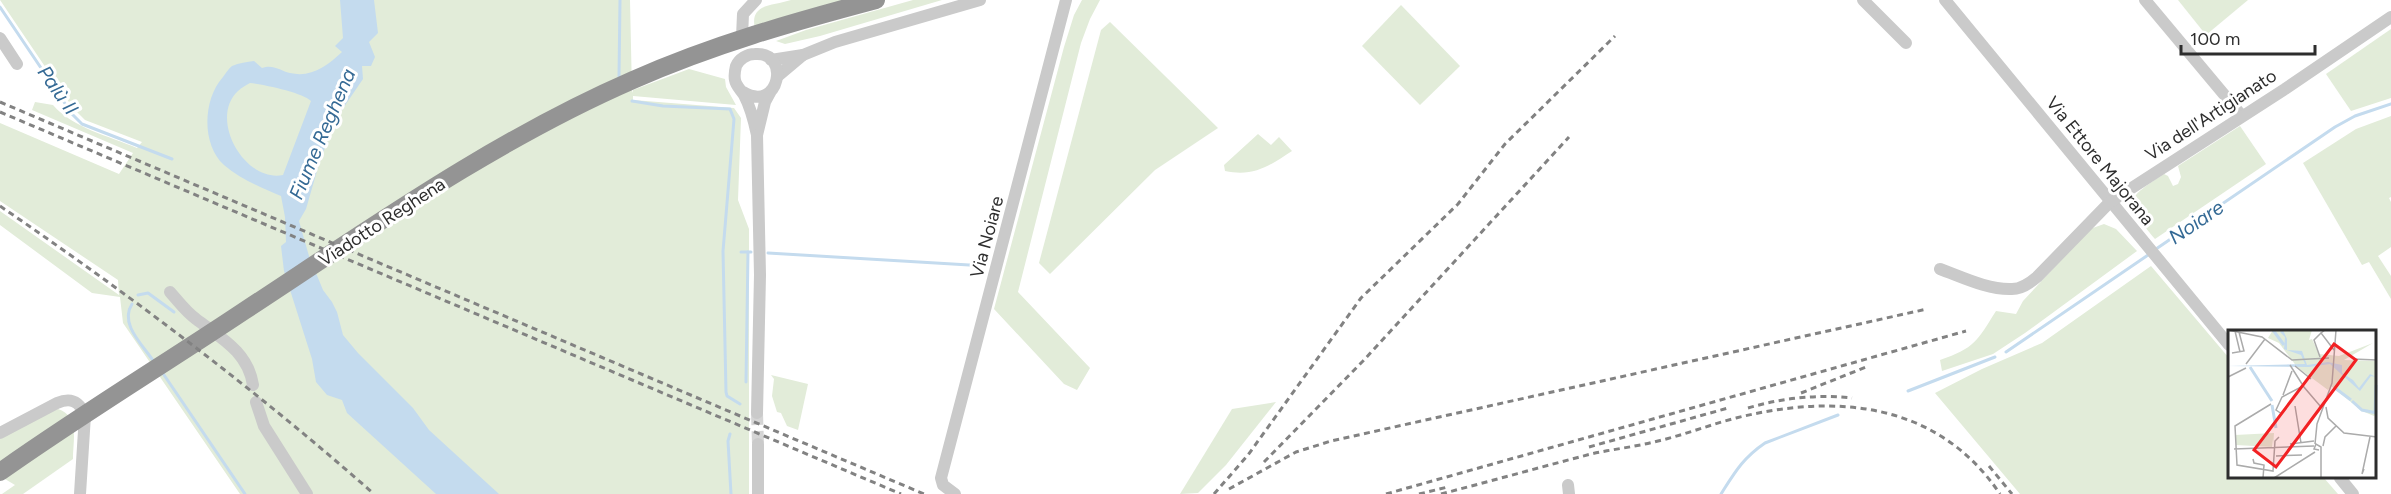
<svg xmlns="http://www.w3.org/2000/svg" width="2391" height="494" font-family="Figtree,sans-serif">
<rect width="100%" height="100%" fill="#fff"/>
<g fill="#e2ecd9">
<path d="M0,0H630L632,93L633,90L689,69L725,79L726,87L736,105L633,96V100L734,108L741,118L738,200L749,229V494H240L123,323L120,297L92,293L0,225V211L119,295L118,280L0,201V123L119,174L133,153L32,110L35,102L53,105C73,128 109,136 137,148L142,142L85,120L73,108Z"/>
<path d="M791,0H853L755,29C749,3 773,6 791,0Z"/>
<polygon points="913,0 942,0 820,36 785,44 776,41 806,30"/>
<polygon points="1082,0 1100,0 1090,19 1081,43 1018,292 1090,368 1077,390 1064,384 994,309 1064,47 1074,15"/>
<polygon points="2178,0 2248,0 2206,35"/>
<polygon points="1401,5 1460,66 1420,105 1362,46"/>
<polygon points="1110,22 1218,128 1155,170 1050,274 1039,263 1101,30"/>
<polygon points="2391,29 2391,98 2351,111 2326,74"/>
<polygon points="2391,116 2391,197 2389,198 2391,202 2391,247 2378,256 2391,276 2391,299 2369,262 2362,265 2303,163 2356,129"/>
<path d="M2240,126L2266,164L2155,239C2125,202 2122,201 2164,174L2168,176L2173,186L2178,184L2181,177L2178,166Z"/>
<path d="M1258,134L1271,145L1279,137L1292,151C1269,166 1254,177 1225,171L1224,165Z"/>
<path d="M2104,224L2116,229L2137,251L2025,333L1993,354L1942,371L1940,360C1975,348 1977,341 1996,311L2016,314L2023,301L2090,229Z"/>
<polygon points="2151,266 2229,358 2229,478 2324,478 2338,494 2020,494 1935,393 1982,369 2042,343"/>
<polygon points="771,375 808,384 798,430 787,426 781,413 777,412 772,396 774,379"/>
<polygon points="1276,402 1226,465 1198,493 1180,494 1232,409"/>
<path d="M58,409C80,416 73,441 73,459L23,494H2L15,485L0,476V439L38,417Z"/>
</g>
<path fill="#c4dbee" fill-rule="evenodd" d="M340,0H374L378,33L369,42L375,57L371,66H362L363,79L335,120L319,164L306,209L299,221L309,256L323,290L332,302L337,312L343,335L358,353L413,408L429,430L499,494H436L347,413L342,400L327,395L316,382L312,359L284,271L281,246L286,242L285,217L281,196C262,188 240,179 224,165C201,144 203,99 223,77C226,73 228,69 232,66C239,63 247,62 254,61L262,68C273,64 279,70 290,73C311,78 327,66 342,52L335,46L343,38ZM250,83C262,84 304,93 311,101L283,175C245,183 208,119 238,91C241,88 246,85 250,83Z"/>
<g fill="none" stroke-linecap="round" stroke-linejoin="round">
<g stroke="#c4dbee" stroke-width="3">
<polyline points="0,7 72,114 82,124 172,159"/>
<polyline points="619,77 620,0"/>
<polyline points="632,101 663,106 730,109 734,119 723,251 726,392 727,396 740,404"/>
<polyline points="2156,249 2335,127 2355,116 2391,104"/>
<polyline points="741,252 751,252"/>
<polyline points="768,253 986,266"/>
<polyline points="138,295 148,293 174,312"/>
<path d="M132,304C119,324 143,345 154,362"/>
<polyline points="2006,352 2151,253"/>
<polyline points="162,372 245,494"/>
<polyline points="746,382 748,252"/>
<polyline points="1908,391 1995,357"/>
<polyline points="730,434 728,441 731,494"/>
<path d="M1721,494C1735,472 1743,458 1765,443L1838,415"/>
</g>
<polyline stroke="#d5d5d5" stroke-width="12" stroke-dasharray="12 6" stroke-linecap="butt" points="757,413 758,444"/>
<g stroke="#cacaca" stroke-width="12">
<polyline points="1863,0 1906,43"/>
<polyline points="1945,0 2229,345"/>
<polyline points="2145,0 2242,116"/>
<polyline points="742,37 743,14 756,0"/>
<polyline points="0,38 17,64"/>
<polyline points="803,55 835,42 980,0"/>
<polyline points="771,60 803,55 778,76"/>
<path d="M743,92C780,114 791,51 755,54C747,54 739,59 736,66C735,70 734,75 735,80C736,86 741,90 744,95C751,108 754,121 757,135L765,102L771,91"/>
<polyline points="757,135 760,275 757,413"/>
<path d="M1940,269C1962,277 1988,290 2012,289C2022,289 2030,283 2037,277L2110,202L2285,89L2391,17"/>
<path d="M170,292C178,301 186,312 196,319C221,338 248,352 253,385"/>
<polyline points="256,402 264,426 307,494"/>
<path d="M0,433L57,403C71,397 79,401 85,415L80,494"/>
<polyline points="2340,478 2353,494"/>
<polyline points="1568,485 1569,494"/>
<polyline points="758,494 758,444"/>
<polyline points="955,494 943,485 941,478 1066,0"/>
</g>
<path stroke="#949494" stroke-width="18" d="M0,472C79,416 163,365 244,311C369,229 495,140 633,80C712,45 793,22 876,0"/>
<g stroke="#828282" stroke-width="3" stroke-dasharray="6 4.5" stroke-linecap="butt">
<polyline points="0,102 924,494"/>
<polyline points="0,112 901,494"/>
<path d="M0,206C130,295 256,390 374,494"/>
<polyline points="1801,393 1866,367"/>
<path d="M1748,408C1782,398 1817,394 1852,398"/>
<polyline points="1589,447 1728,408"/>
<polyline points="1264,462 1363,361 1569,137"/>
<polyline points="1989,466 2012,494"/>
<polyline points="1229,489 1296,452 1331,441 1927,309"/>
<polyline points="1214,494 1248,455 1361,298 1458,204 1505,144 1615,36"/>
<polyline points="1386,494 1966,331"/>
<polyline points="1419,494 1448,487"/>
<path d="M1441,494C1491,481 1541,467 1591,454C1613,449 1635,447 1658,441C1684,435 1709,425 1736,418C1836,393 1938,402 2000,494"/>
</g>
</g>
<g text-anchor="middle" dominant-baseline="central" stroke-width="6" stroke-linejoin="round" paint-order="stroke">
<g font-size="18" fill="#2d2d2d" stroke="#fff">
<text transform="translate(2211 115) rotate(-33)">Via dell'Artigianato</text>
<text transform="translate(2100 161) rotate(51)">Via Ettore Majorana</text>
<text transform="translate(382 222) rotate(-33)">Viadotto Reghena</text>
<text transform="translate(987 237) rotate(-75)">Via Noiare</text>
</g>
<g font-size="20" font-style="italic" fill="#356a95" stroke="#fff">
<text transform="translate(58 90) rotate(55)">Palù II</text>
<text transform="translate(322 134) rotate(-67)">Fiume Reghena</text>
<text transform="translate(2196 222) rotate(-34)">Noiare</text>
</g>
</g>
<g transform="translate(2228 330)">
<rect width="148" height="148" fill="#fff"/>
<path d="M45,0H84L81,10L84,9L91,24L111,26L145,13L116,30L148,31V84L146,86L134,81L103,56L100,60L69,37L51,13L40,8ZM46,103L45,117V109L44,117L8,115L7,105Z" fill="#e2ecd9"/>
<path d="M55,0L59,9V20L74,21L79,35L100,32L114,35V43L125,50L131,58L142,44L148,47L143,46L132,61L102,34L81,37L0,36L77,34L73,25L56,19L57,7L52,2Z" fill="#c4dbee"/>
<path fill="none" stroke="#c4dbee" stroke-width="3" d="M45,0L56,15M22,37L44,71M107,58L123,70M124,71L134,80L149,83M44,75L48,98M147,84L148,55"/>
<path fill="none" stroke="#ababab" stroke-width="1.5" d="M0,0L34,7L64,30L101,28M97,0L93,3L106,20M7,1L12,22M4,23L16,21L11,2M92,27L86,10L93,3M125,29L149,30M18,34L37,9M62,35L74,54M67,36L83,49M0,47L18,38M55,65L64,41M43,74L7,96L9,135L45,141L47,111L51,107M67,76L73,113M98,77L100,88L116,103L149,107M54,84L48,80L54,67L75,56L93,77M62,114L86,111M87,114L89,94L104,53L108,0M95,116L97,107L108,96M6,119L86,116M91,120L86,119L88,114L93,117V148M48,126L74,125M25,129L26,133L36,135L35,148M136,139L134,144L142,107M46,148L87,122"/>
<path fill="#f22123" fill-opacity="0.15" stroke="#f22123" stroke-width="3" d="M106,14L128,30L48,137L26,120Z"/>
<rect width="148" height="148" fill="none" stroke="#2d2d2d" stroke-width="3"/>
</g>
<path d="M2181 45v9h134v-9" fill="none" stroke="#2d2d2d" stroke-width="3"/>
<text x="2190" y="45" font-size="18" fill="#2d2d2d" stroke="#ffffff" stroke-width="4.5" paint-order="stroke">100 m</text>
</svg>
